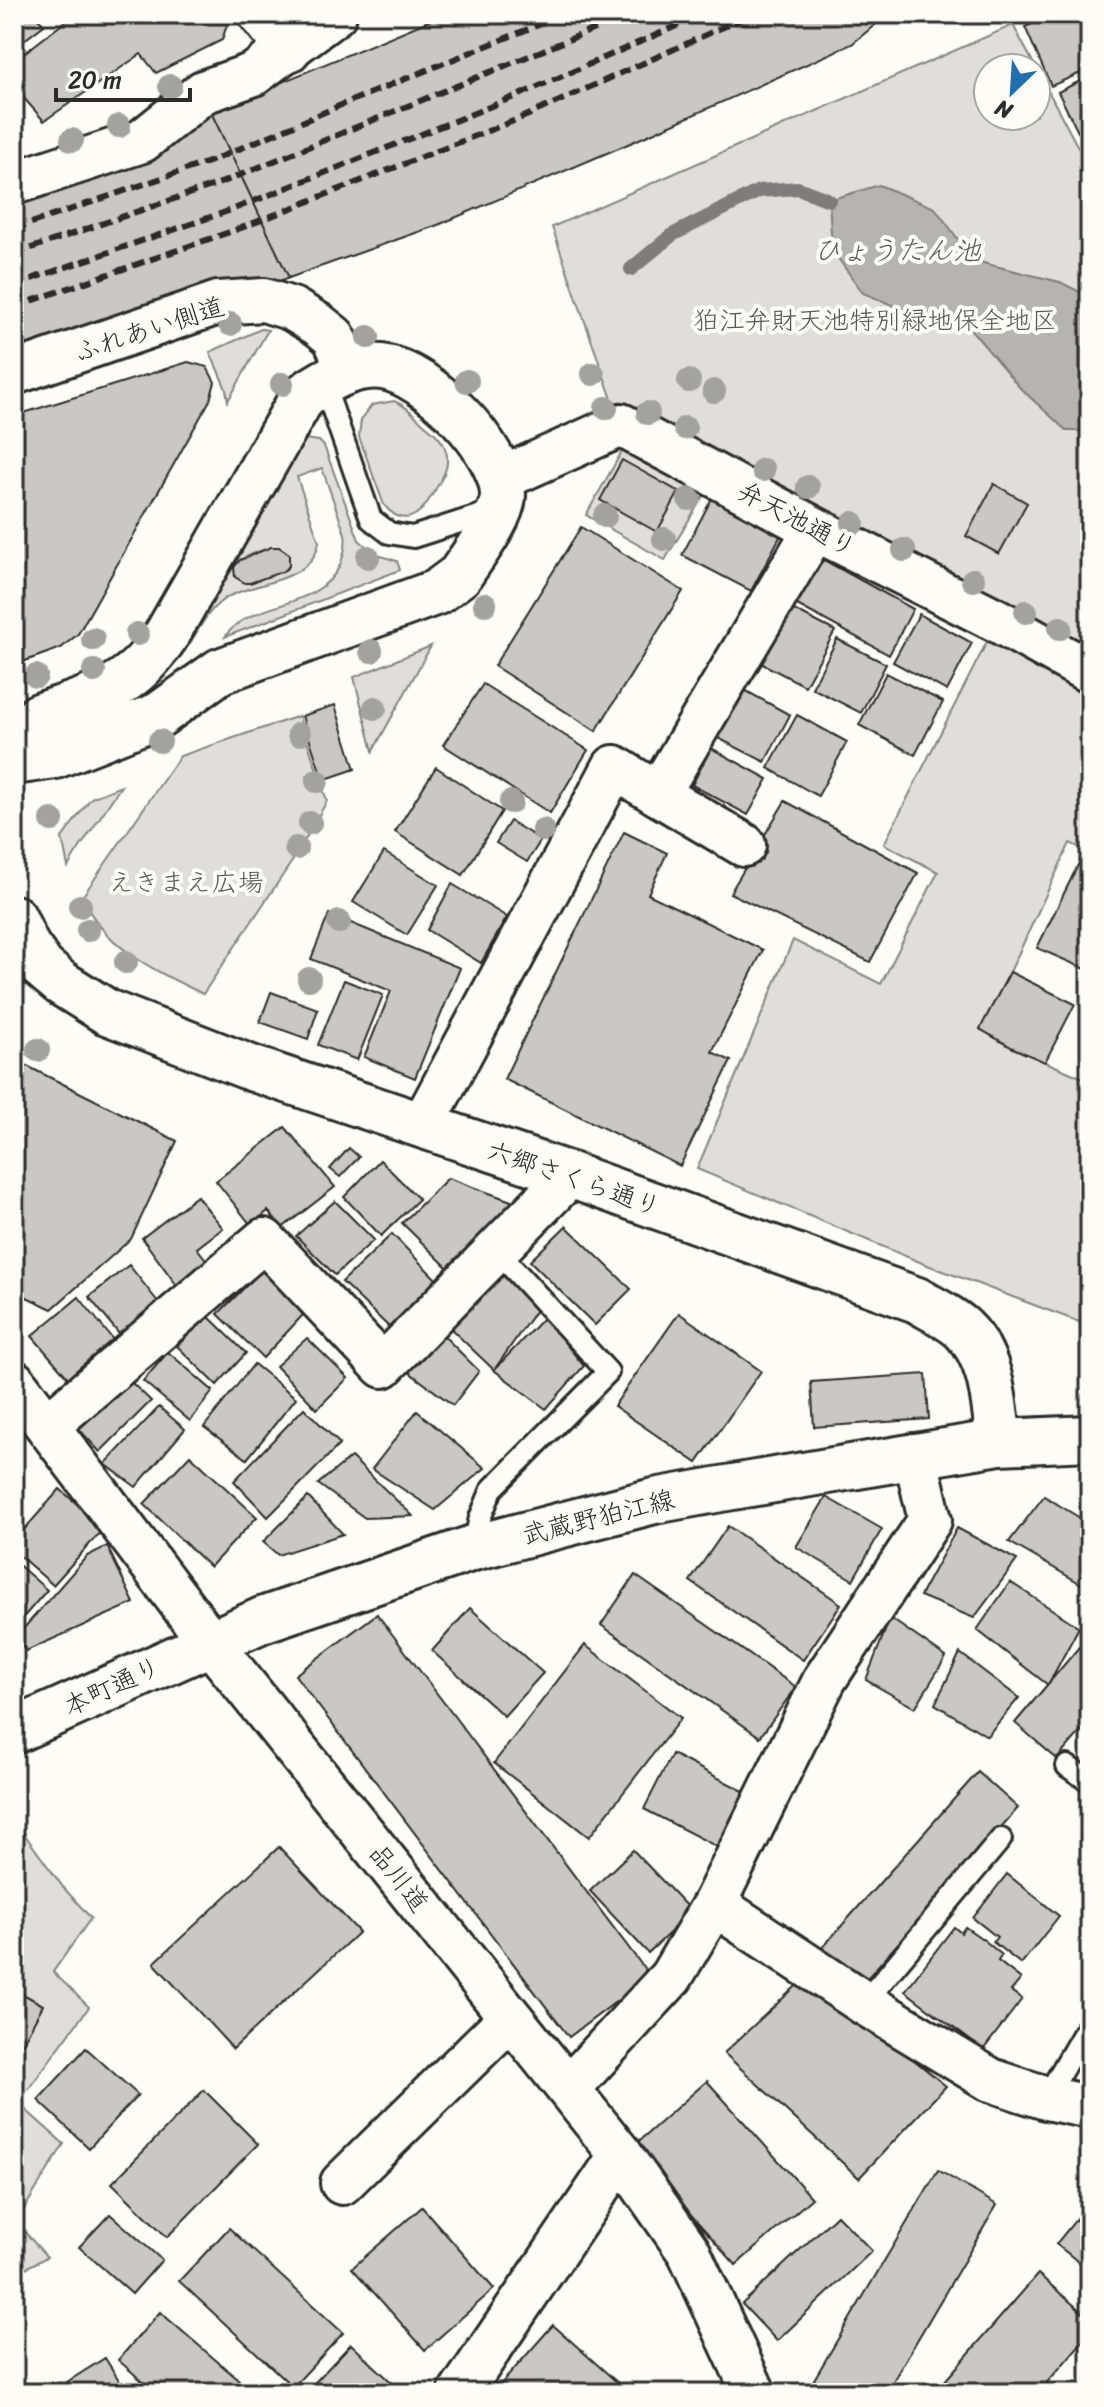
<svg xmlns="http://www.w3.org/2000/svg" width="1104" height="2407" font-family="Sriracha,'Klee One',sans-serif">
<rect width="100%" height="100%" fill="#fdfcf7"/>
<filter id="ink" filterUnits="userSpaceOnUse"><feTurbulence type="fractalNoise" baseFrequency=".0125" numOctaves="2"/><feDisplacementMap in="SourceGraphic" scale="16" xChannelSelector="R" yChannelSelector="G"/><feConvolveMatrix kernelMatrix="1 2 1 2 8 2 1 2 1" color-interpolation-filters="sRGB"/></filter>
<g filter="url(#ink)">
<g fill="#dfdeda" stroke="#858482" stroke-width="2">
<polygon points="1013,25 1036,68 988,68 988,116 1036,116 1036,68 1090,170 1090,852 1070,843 1010,972 980,1029 1013,1048 1090,1081 1090,1326 922,1263 697,1169 793,940 881,984 938,872 884,844 997,622 621,425 552,227"/>
<polygon points="261,329 268,330 228,401 226,389 210,352"/>
<path d="M394,401C407,406 414,415 424,424C432,431 442,438 445,448C452,466 441,480 432,495C420,517 403,528 384,505L359,437L361,420L372,405Z"/>
<path d="M305,439L319,441L324,446L359,540L375,554L397,561L400,570L225,637C249,599 318,612 340,565C344,555 347,545 345,534L322,468L297,477L319,542C311,587 248,579 219,603C206,614 199,629 190,643C180,660 148,698 129,703C125,704 120,703 116,703L230,565L234,567L235,577L245,583L283,571L289,566V554L279,547C265,548 244,555 235,565L230,563L300,443Z"/>
<polygon points="625,446 705,493 665,560 586,515"/>
<polygon points="431,646 373,751 354,677"/>
<path d="M299,716L327,801L297,854L203,994C156,971 104,948 82,897L180,756Z"/>
<polygon points="121,786 75,855 68,867 62,838 91,798"/>
<polygon points="14,1820 63,1887 91,1918 53,1972 89,2007 18,2103 64,2144 16,2222 47,2257 14,2274"/>
</g>
<polygon fill="#b5b4b1" stroke="#7e7d7b" stroke-width="2" points="879,185 935,208 958,239 983,263 1060,282 1090,297 1090,431 1067,431 1021,389 967,325 919,316 863,293 832,250 829,200"/>
<g fill="none" stroke-linecap="round" stroke-linejoin="round">
<polyline stroke="#7e7d7b" stroke-width="14" points="631,269 672,235 759,191 798,188 829,200"/>
</g>
<g fill="#c9c8c4" stroke="#2b2b2b" stroke-width="2">
<polygon points="14,14 35,14 44,25 14,48"/>
<polygon points="75,14 225,14 229,19 222,40 156,73 141,54 44,121 14,87 14,61"/>
<polygon points="445,14 888,14 852,44 628,144 438,225 269,285 14,353 14,198 196,118"/>
<polygon points="1053,14 1090,14 1090,69 1051,86 1025,27"/>
<polygon points="1090,76 1090,126 1078,132 1058,92"/>
<polygon points="211,112 289,278 14,353 14,198"/>
<polygon points="188,362 207,367 215,382 210,400 78,634 61,648 14,665 14,416"/>
<polygon points="622,460 679,492 657,532 600,500"/>
<polygon points="994,484 1027,503 999,554 966,536"/>
<polygon points="712,498 781,535 751,591 682,555"/>
<polygon points="581,527 683,591 596,731 494,666"/>
<polygon points="271,547 279,547 289,554 289,566 284,571 250,583 245,583 235,577 234,567 240,560"/>
<polygon points="813,554 913,609 889,655 788,600"/>
<polygon points="782,604 835,631 805,686 753,659"/>
<polygon points="919,614 972,643 947,691 893,662"/>
<polygon points="837,639 886,664 861,713 812,688"/>
<polygon points="886,673 943,702 915,755 859,725"/>
<polygon points="483,684 588,750 550,813 443,745"/>
<polygon points="737,686 790,715 765,762 712,735"/>
<polygon points="335,705 355,769 323,780 302,716"/>
<polygon points="797,715 847,742 818,796 768,768"/>
<polygon points="711,748 768,779 748,815 692,785"/>
<polygon points="436,767 502,811 463,875 395,832"/>
<polygon points="785,801 918,873 870,962 730,893"/>
<polygon points="510,821 541,840 527,862 496,843"/>
<polygon points="624,832 667,853 648,894 763,950 712,1052 731,1061 680,1166 504,1079"/>
<polygon points="384,852 438,885 407,935 353,902"/>
<polygon points="1081,859 1090,864 1090,971 1037,948"/>
<polygon points="452,884 507,917 481,963 427,930"/>
<polygon points="329,914 460,968 415,1078 364,1057 391,991 311,959"/>
<polygon points="1010,972 1075,1004 1045,1062 1013,1048 980,1029"/>
<polygon points="344,980 383,995 357,1060 318,1045"/>
<polygon points="271,992 318,1009 308,1039 260,1022"/>
<polygon points="21,1063 177,1141 131,1239 52,1309 14,1291 14,1077"/>
<polygon points="285,1127 335,1187 282,1228 268,1211 251,1225 216,1181"/>
<polygon points="349,1148 359,1157 340,1177 330,1169"/>
<polygon points="380,1160 419,1199 381,1236 344,1197"/>
<polygon points="448,1178 514,1202 449,1269 402,1223"/>
<polygon points="197,1196 223,1228 197,1248 208,1262 178,1287 142,1238"/>
<polygon points="335,1201 374,1240 335,1275 296,1236"/>
<polygon points="566,1226 631,1289 595,1325 530,1261"/>
<polygon points="392,1234 438,1281 391,1329 342,1282"/>
<polygon points="270,1262 313,1304 263,1358 218,1314"/>
<polygon points="129,1265 158,1302 119,1334 89,1297"/>
<polygon points="502,1274 536,1310 494,1370 449,1327"/>
<polygon points="79,1297 114,1341 69,1379 32,1336"/>
<polygon points="679,1313 761,1371 697,1463 614,1406"/>
<polygon points="208,1316 246,1353 217,1385 177,1346"/>
<polygon points="544,1317 584,1366 546,1409 494,1370"/>
<polygon points="440,1332 479,1371 453,1405 409,1372"/>
<polygon points="307,1338 348,1378 317,1409 276,1366"/>
<polygon points="168,1352 213,1391 190,1421 143,1381"/>
<polygon points="254,1364 296,1398 247,1459 204,1427"/>
<polygon points="926,1374 929,1419 814,1427 811,1382"/>
<polygon points="130,1381 151,1401 100,1452 79,1429"/>
<polygon points="159,1407 185,1429 136,1487 105,1464"/>
<polygon points="304,1408 340,1444 268,1517 234,1481"/>
<polygon points="417,1411 485,1468 435,1510 372,1469"/>
<polygon points="14,1420 25,1431 14,1441"/>
<polygon points="190,1455 257,1517 210,1567 144,1504"/>
<polygon points="351,1457 413,1516 365,1518 318,1484"/>
<polygon points="60,1489 104,1528 53,1585 14,1551 14,1541"/>
<polygon points="1044,1496 1090,1524 1090,1589 1009,1542"/>
<polygon points="308,1497 343,1534 278,1555 263,1542"/>
<polygon points="826,1497 882,1529 853,1580 796,1547"/>
<polygon points="728,1526 841,1604 803,1660 690,1581"/>
<polygon points="957,1528 1017,1560 974,1618 920,1596"/>
<polygon points="107,1546 134,1603 26,1651 16,1637 87,1556"/>
<polygon points="14,1561 47,1590 14,1628"/>
<polygon points="635,1575 796,1687 760,1737 601,1625"/>
<polygon points="1010,1582 1079,1627 1048,1685 977,1630"/>
<polygon points="470,1608 543,1673 504,1716 432,1651"/>
<polygon points="377,1614 650,1976 569,2037 295,1675"/>
<polygon points="890,1618 946,1657 915,1708 866,1680"/>
<polygon points="1090,1634 1090,1721 1057,1759 1015,1723"/>
<polygon points="585,1645 681,1718 589,1837 494,1763"/>
<polygon points="960,1653 1019,1698 987,1736 935,1704"/>
<polygon points="672,1754 755,1797 727,1852 644,1809"/>
<polygon points="978,1772 1018,1808 862,1984 822,1948"/>
<polygon points="279,1847 359,1932 233,2049 154,1963"/>
<polygon points="633,1850 692,1912 648,1953 590,1891"/>
<polygon points="1007,1874 1059,1916 1021,1964 993,1942 997,1937 973,1918"/>
<polygon points="1090,1889 1090,1910 1080,1903"/>
<polygon points="954,1927 961,1933 965,1927 984,1940 1002,1955 998,1961 1021,1979 1011,1991 1022,1999 983,2050 905,1991"/>
<polygon points="809,1974 946,2086 859,2178 724,2053"/>
<polygon points="14,1989 43,2005 14,2059"/>
<polygon points="86,2048 138,2095 89,2148 38,2100"/>
<polygon points="707,2081 812,2198 736,2265 631,2148"/>
<polygon points="204,2090 258,2144 167,2237 112,2183"/>
<polygon points="938,2170 997,2205 886,2393 806,2393"/>
<polygon points="1090,2202 1090,2271 1056,2244"/>
<polygon points="422,2207 494,2289 425,2350 352,2268"/>
<polygon points="110,2214 162,2260 132,2294 79,2247"/>
<polygon points="837,2215 872,2251 777,2341 742,2304"/>
<polygon points="229,2228 343,2333 293,2387 179,2281"/>
<polygon points="1038,2274 1090,2319 1090,2333 1038,2393 940,2393 937,2390"/>
<polygon points="160,2312 254,2393 156,2393 118,2360"/>
<polygon points="553,2325 629,2393 493,2393"/>
<polygon points="351,2344 403,2393 305,2393"/>
<polygon points="105,2358 127,2393 74,2393 67,2382"/>
</g>
<g fill="none" stroke-linecap="round" stroke-linejoin="round">
<g stroke="#2b2b2b" stroke-width="26">
<g id="lane">
<polyline points="323,382 371,519 389,533 413,537 497,510"/>
<polyline points="473,1548 480,1518 492,1489 608,1372 496,1250"/>
<polyline points="1067,1766 1090,1782"/>
<polyline points="864,2003 1001,1839"/>
<polyline points="1046,2098 1090,2022"/>
</g>
</g>
<g stroke="#2b2b2b" stroke-width="48">
<g id="street">
<polyline points="260,14 289,50"/>
<polyline points="14,183 142,141 203,92 254,74 335,14"/>
<polyline points="14,373 218,303 264,300 292,309 319,325 334,337 349,372"/>
<polyline points="500,479 621,425 815,529 998,621 1090,672"/>
<polyline points="14,734 39,716"/>
<polyline points="658,794 744,845"/>
<polyline points="422,1126 614,767 658,794 815,529"/>
<polyline points="14,1382 210,1642 621,2155 689,2252 754,2393"/>
<polyline points="48,1425 264,1240 383,1366 570,1175"/>
<polyline points="714,1904 864,2003 991,2080 1046,2098 1090,2107"/>
<polyline points="569,2088 671,1977 714,1904 825,1679 930,1520 915,1455"/>
<polyline points="342,2183 510,2018"/>
<polyline points="460,2393 621,2155"/>
</g>
</g>
<g stroke="#2b2b2b" stroke-width="50">
<g id="secondary">
<path d="M14,762L55,756L159,715L220,671L437,592L460,575C472,556 503,517 503,495C502,448 427,373 382,367C354,363 324,381 303,396L167,634C157,649 145,665 130,676C105,696 69,705 39,716"/>
<path d="M14,918L27,946L42,967L61,983L107,1012L251,1068L570,1175L917,1300C932,1309 952,1318 964,1330C993,1359 994,1405 999,1442"/>
<polyline points="14,1731 262,1620 473,1548 654,1501 721,1489 999,1442 1090,1438"/>
</g>
</g>
<use href="#lane" stroke="#fdfcf7" stroke-width="20"/>
<use href="#street" stroke="#fdfcf7" stroke-width="42"/>
<use href="#secondary" stroke="#fdfcf7" stroke-width="44"/>
<g stroke="#2b2b2b" stroke-width="6" stroke-dasharray="12 6" stroke-linecap="butt">
<polyline points="14,229 211,161 341,105 565,14"/>
<polyline points="14,254 223,182 631,14"/>
<polyline points="14,285 234,209 519,95 704,14"/>
<polyline points="14,307 241,228 526,116 752,14"/>
</g>
</g>
<g fill="#a2a29f">
<circle cx="170" cy="86" r="12"/>
<circle cx="119" cy="126" r="12"/>
<circle cx="72" cy="140" r="12"/>
<circle cx="230" cy="324" r="12"/>
<circle cx="368" cy="337" r="12"/>
<circle cx="593" cy="374" r="12"/>
<circle cx="467" cy="381" r="12"/>
<circle cx="689" cy="381" r="12"/>
<circle cx="282" cy="384" r="12"/>
<circle cx="714" cy="391" r="12"/>
<circle cx="606" cy="408" r="12"/>
<circle cx="648" cy="413" r="12"/>
<circle cx="685" cy="428" r="12"/>
<circle cx="763" cy="470" r="12"/>
<circle cx="808" cy="487" r="12"/>
<circle cx="689" cy="499" r="12"/>
<circle cx="605" cy="516" r="12"/>
<circle cx="853" cy="523" r="12"/>
<circle cx="664" cy="539" r="12"/>
<circle cx="904" cy="550" r="12"/>
<circle cx="368" cy="557" r="12"/>
<circle cx="973" cy="580" r="12"/>
<circle cx="485" cy="604" r="12"/>
<circle cx="1026" cy="612" r="12"/>
<circle cx="1060" cy="628" r="12"/>
<circle cx="137" cy="634" r="12"/>
<circle cx="93" cy="639" r="12"/>
<circle cx="371" cy="651" r="12"/>
<circle cx="94" cy="671" r="12"/>
<circle cx="36" cy="676" r="12"/>
<circle cx="375" cy="708" r="12"/>
<circle cx="299" cy="734" r="12"/>
<circle cx="160" cy="741" r="12"/>
<circle cx="317" cy="781" r="12"/>
<circle cx="511" cy="802" r="12"/>
<circle cx="52" cy="820" r="12"/>
<circle cx="310" cy="823" r="12"/>
<circle cx="543" cy="830" r="12"/>
<circle cx="296" cy="848" r="12"/>
<circle cx="80" cy="906" r="12"/>
<circle cx="339" cy="922" r="12"/>
<circle cx="88" cy="930" r="12"/>
<circle cx="126" cy="962" r="12"/>
<circle cx="309" cy="979" r="12"/>
<circle cx="38" cy="1050" r="12"/>
</g>
</g>
<g text-anchor="middle" dominant-baseline="central" stroke-width="8" stroke-linejoin="round" paint-order="stroke">
<g font-size="26" fill="#585857" stroke="#fdfcf7">
<text x="875" y="320">狛江弁財天池特別緑地保全地区</text>
<text x="186" y="882">えきまえ広場</text>
</g>
<g font-size="26" fill="#2b2b2b" stroke="#fdfcf7">
<text transform="translate(149 329) rotate(-18)">ふれあい側道</text>
<text transform="translate(797 519) rotate(28)">弁天池通り</text>
<text transform="translate(574 1178) rotate(19)">六郷さくら通り</text>
<text transform="translate(598 1517) rotate(-14)">武蔵野狛江線</text>
<text transform="translate(112 1686) rotate(-25)">本町通り</text>
<text transform="translate(399 1878) rotate(52)">品川道</text>
</g>
<g font-size="28" font-style="italic" fill="#5b5b5a" stroke="#fdfcf7">
<text x="897" y="250">ひょうたん池</text>
</g>
</g>
<rect width="1104" height="2407" fill="none" stroke="#fdfcf7" stroke-width="48"/>
<rect x="24" y="24" width="1056" height="2359" fill="none" stroke="#2b2b2b" stroke-width="3" filter="url(#ink)"/>
<g transform="translate(1012 92) rotate(205)"><circle r="38" fill="#fdfcf7" stroke="#a9a8a5" stroke-width="2"/>
<path d="M0-6L14 30L0 20L-14 30Z" fill="#1f6fb2"/>
<text y="-12" font-size="22" font-weight="bold" text-anchor="middle" fill="#2b2b2b">N</text>
</g>
<path d="M56 88v12h134v-12" fill="none" stroke="#2b2b2b" stroke-width="4"/>
<text x="68" y="88" font-size="24" fill="#2b2b2b" stroke="#fdfcf7" stroke-width="6" paint-order="stroke">20 m</text>
</svg>
